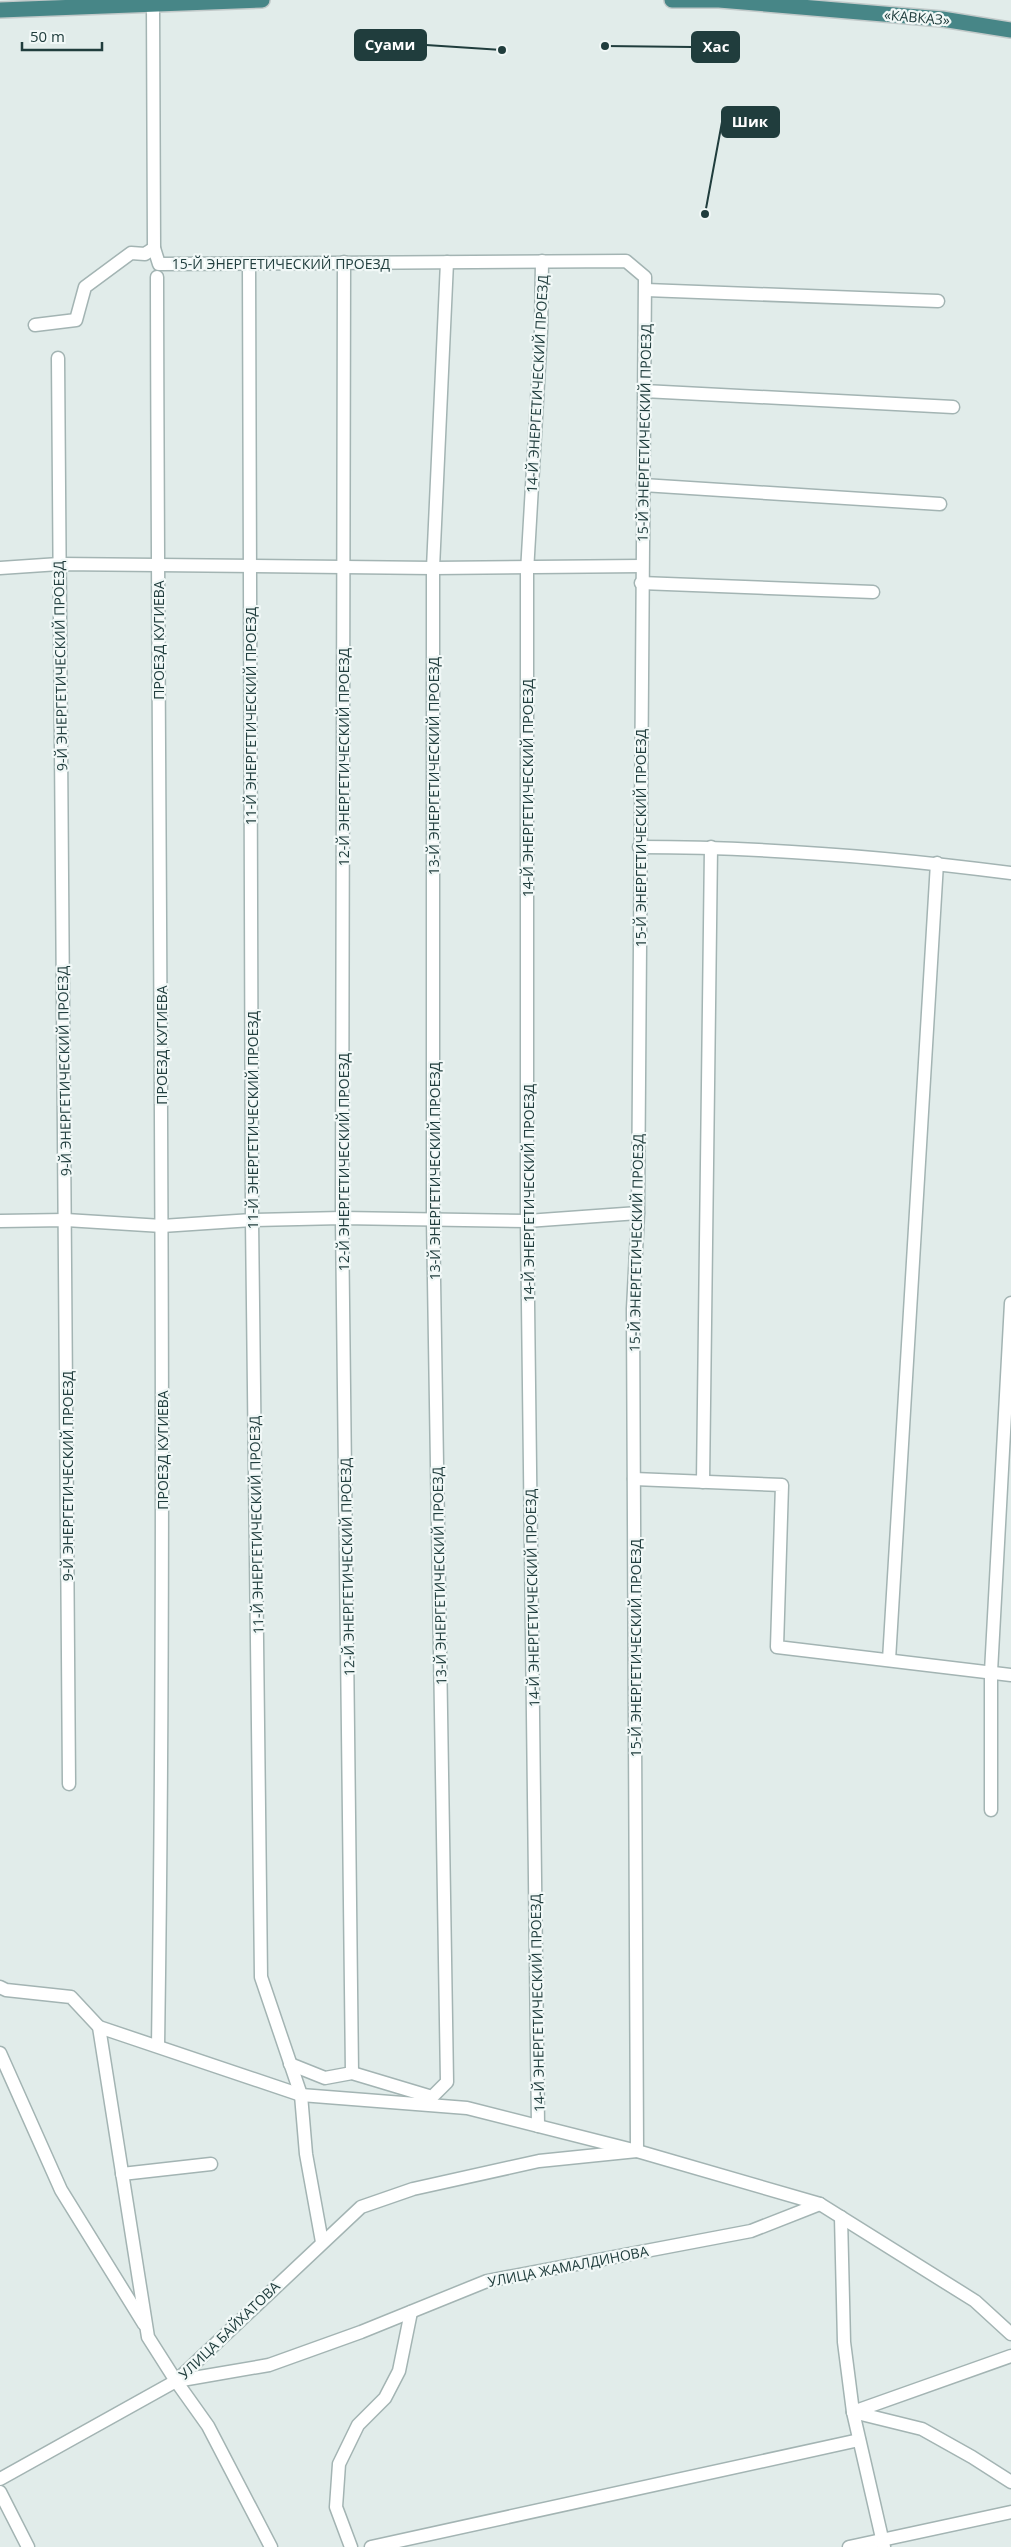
<svg xmlns="http://www.w3.org/2000/svg" width="1011" height="2547" font-family="'Open Sans',sans-serif">
<rect width="100%" height="100%" fill="#e1ecea"/>
<g fill="none" stroke-linecap="round" stroke-linejoin="round">
<g stroke="#a3b4b3" stroke-width="15">
<g id="minor">
<polyline points="153,4 154,248 159,264 626,261 645,277 638,1213 633,1309 637,2151"/>
<polyline points="344,262 342,1218 352,2073"/>
<polyline points="249,264 252,1220 261,1977 301,2095 306,2154 322,2242"/>
<path d="M157,277C158,867 167,1457 158,2046"/>
<polyline points="646,290 938,301"/>
<polyline points="35,325 76,320 85,287 131,253 145,254 154,248"/>
<polyline points="58,358 69,1784"/>
<polyline points="644,391 953,407"/>
<polyline points="643,485 940,504"/>
<polyline points="0,568 59,564 433,568 642,566"/>
<polyline points="641,583 873,592"/>
<path d="M639,847C763,847 888,857 1011,873"/>
<polyline points="0,1221 66,1220 162,1226 252,1220 342,1218 527,1221 638,1213"/>
<polyline points="634,1479 782,1485 777,1647 1011,1675"/>
<polyline points="703,1482 711,847"/>
<polyline points="889,1660 937,863"/>
<polyline points="991,1810 991,1672 1011,1303"/>
<polyline points="0,1987 6,1990 71,1997 99,2027 148,2337 176,2381 361,2207 413,2189 539,2161 637,2151"/>
<polyline points="99,2027 301,2095 467,2108 637,2151 820,2204 975,2301 1011,2334"/>
<polyline points="0,2053 61,2190 144,2324"/>
<polyline points="290,2064 325,2078 352,2073 432,2097 447,2082 433,1218 433,568 447,262"/>
<polyline points="538,2126 527,1221 527,572 541,331 542,261"/>
<polyline points="122,2174 211,2164"/>
<polyline points="841,2217 844,2342 853,2412 884,2547"/>
<polyline points="176,2381 208,2426 271,2547"/>
<polyline points="853,2412 922,2429 972,2457 1011,2482"/>
<polyline points="853,2412 1011,2356"/>
<polyline points="0,2479 176,2381 269,2365 361,2332 487,2281 751,2231 820,2204"/>
<polyline points="0,2492 28,2547"/>
<polyline points="351,2547 336,2507 339,2464 358,2425 385,2398 399,2371 411,2312"/>
<polyline points="371,2547 859,2440"/>
<polyline points="849,2547 1011,2512"/>
</g>
</g>
<g stroke="#c1c9c9" stroke-width="18">
<g id="trunk">
<polyline points="672,0 719,0 942,19 1011,30"/>
<polyline points="0,10 262,0"/>
</g>
</g>
<use href="#minor" stroke="#fff" stroke-width="12"/>
<use href="#trunk" stroke="#478687" stroke-width="15"/>
</g>
<g text-anchor="middle" dominant-baseline="central" stroke-width="4.5" stroke-linejoin="round" paint-order="stroke">
<g font-size="14" fill="#203d3d" stroke="#f1f8f7">
<text transform="translate(917 17) rotate(5)">«КАВКАЗ»</text>
<text x="281" y="263">15-Й ЭНЕРГЕТИЧЕСКИЙ ПРОЕЗД</text>
<text transform="translate(537 384) rotate(-87)">14-Й ЭНЕРГЕТИЧЕСКИЙ ПРОЕЗД</text>
<text transform="translate(644 433) rotate(-89)">15-Й ЭНЕРГЕТИЧЕСКИЙ ПРОЕЗД</text>
<text transform="translate(158 640) rotate(-90)">ПРОЕЗД КУГИЕВА</text>
<text transform="translate(60 666) rotate(-91)">9-Й ЭНЕРГЕТИЧЕСКИЙ ПРОЕЗД</text>
<text transform="translate(250 716) rotate(-90)">11-Й ЭНЕРГЕТИЧЕСКИЙ ПРОЕЗД</text>
<text transform="translate(343 757) rotate(-90)">12-Й ЭНЕРГЕТИЧЕСКИЙ ПРОЕЗД</text>
<text transform="translate(433 766) rotate(-90)">13-Й ЭНЕРГЕТИЧЕСКИЙ ПРОЕЗД</text>
<text transform="translate(527 788) rotate(-90)">14-Й ЭНЕРГЕТИЧЕСКИЙ ПРОЕЗД</text>
<text transform="translate(640 838) rotate(-90)">15-Й ЭНЕРГЕТИЧЕСКИЙ ПРОЕЗД</text>
<text transform="translate(161 1045) rotate(-90)">ПРОЕЗД КУГИЕВА</text>
<text transform="translate(64 1071) rotate(-91)">9-Й ЭНЕРГЕТИЧЕСКИЙ ПРОЕЗД</text>
<text transform="translate(252 1120) rotate(-90)">11-Й ЭНЕРГЕТИЧЕСКИЙ ПРОЕЗД</text>
<text transform="translate(343 1162) rotate(-90)">12-Й ЭНЕРГЕТИЧЕСКИЙ ПРОЕЗД</text>
<text transform="translate(434 1171) rotate(-90)">13-Й ЭНЕРГЕТИЧЕСКИЙ ПРОЕЗД</text>
<text transform="translate(528 1193) rotate(-90)">14-Й ЭНЕРГЕТИЧЕСКИЙ ПРОЕЗД</text>
<text transform="translate(636 1243) rotate(-89)">15-Й ЭНЕРГЕТИЧЕСКИЙ ПРОЕЗД</text>
<text transform="translate(162 1450) rotate(-90)">ПРОЕЗД КУГИЕВА</text>
<text transform="translate(67 1476) rotate(-90)">9-Й ЭНЕРГЕТИЧЕСКИЙ ПРОЕЗД</text>
<text transform="translate(256 1525) rotate(-91)">11-Й ЭНЕРГЕТИЧЕСКИЙ ПРОЕЗД</text>
<text transform="translate(347 1567) rotate(-91)">12-Й ЭНЕРГЕТИЧЕСКИЙ ПРОЕЗД</text>
<text transform="translate(439 1576) rotate(-91)">13-Й ЭНЕРГЕТИЧЕСКИЙ ПРОЕЗД</text>
<text transform="translate(532 1598) rotate(-91)">14-Й ЭНЕРГЕТИЧЕСКИЙ ПРОЕЗД</text>
<text transform="translate(635 1648) rotate(-90)">15-Й ЭНЕРГЕТИЧЕСКИЙ ПРОЕЗД</text>
<text transform="translate(537 2003) rotate(-91)">14-Й ЭНЕРГЕТИЧЕСКИЙ ПРОЕЗД</text>
<text transform="translate(568 2266) rotate(-11)">УЛИЦА ЖАМАЛДИНОВА</text>
<text transform="translate(229 2330) rotate(-44)">УЛИЦА БАЙХАТОВА</text>
</g>
</g>
<path fill="none" stroke="#203d3d" stroke-width="2" d="M502 50L426 45M605 46L692 47M705 214L722 122"/>
<g fill="#203d3d" stroke="#f1f8f7" stroke-width="2">
<circle cx="502" cy="50" r="5"/>
<circle cx="605" cy="46" r="5"/>
<circle cx="705" cy="214" r="5"/>
</g>
<g fill="#203d3d" stroke="#203d3d" stroke-width="2">
<rect x="355" y="30" width="71" height="30" rx="5"/>
<rect x="692" y="32" width="47" height="30" rx="5"/>
<rect x="722" y="107" width="57" height="30" rx="5"/>
</g>
<g font-size="15" text-anchor="middle" font-weight="bold" fill="#fff">
<text x="390" y="50">Суами</text>
<text x="716" y="52">Хас</text>
<text x="750" y="127">Шик</text>
</g>
<path d="M22 42v8h80v-8" fill="none" stroke="#203d3d" stroke-width="2.5"/>
<text x="30" y="42" font-size="15" fill="#203d3d" stroke="#f1f8f7" stroke-width="4" paint-order="stroke">50 m</text>
</svg>
